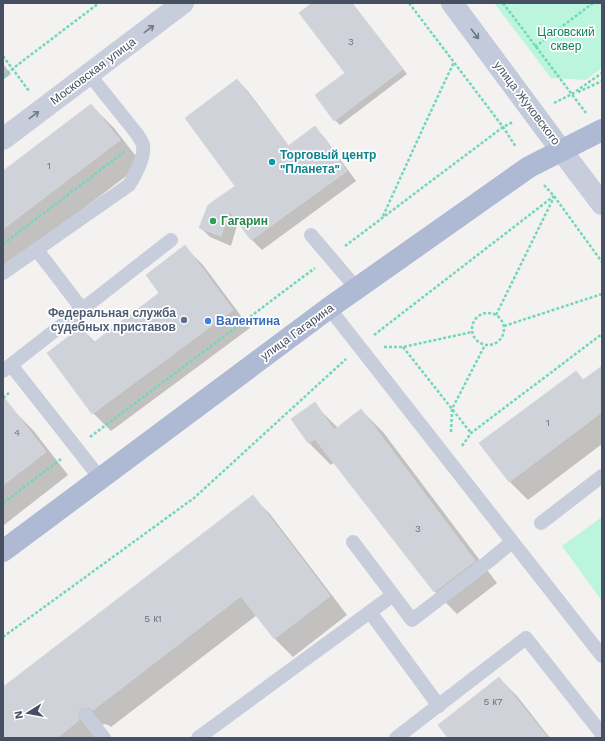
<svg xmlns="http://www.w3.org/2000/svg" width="605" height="741" font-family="'Work Sans',sans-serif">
<rect width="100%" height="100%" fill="#f4f2f1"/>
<g fill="#bcf5dd">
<polygon points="494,3 602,3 602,68 586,80 551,78"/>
<polygon points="602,517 602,601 562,546"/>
</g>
<g fill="#0003">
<polygon points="314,3 352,3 407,74 340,125 335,120 346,73"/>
<polygon points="3,64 11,74 3,80"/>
<polygon points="237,80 247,90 289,146 315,127 324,137 356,181 262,250 252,240 238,222 231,246 210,237 200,227 236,186"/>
<polygon points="91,105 114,128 142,164 3,270 3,172"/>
<polygon points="185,247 203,265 250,328 111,431 93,413 81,328 95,342 161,293"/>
<polygon points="602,367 602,444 528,500 510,482 481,444 576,372 584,380"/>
<polygon points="314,404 338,428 361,410 383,432 497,583 457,614 435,592 334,462 331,465 309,443 293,419"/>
<polygon points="10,407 33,430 68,475 4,525 3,523 3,412"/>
<polygon points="253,497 270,514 347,615 293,657 275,639 257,615 111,727 108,725 104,724 99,726 96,738 3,738 3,688"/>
<polygon points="499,678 517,696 550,738 449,738"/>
</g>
<g fill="#d0d2d9" stroke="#d5d6dd">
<polygon points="312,3 352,3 403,69 334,121 315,95 345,73 299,13"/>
<polygon points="237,79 288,146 315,126 347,171 251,240 229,211 221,236 199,228 208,205 235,186 185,118"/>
<polygon points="91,104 120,140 3,229 3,171"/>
<polygon points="185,245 233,310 92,414 47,353 81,327 93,343 159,293 146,275"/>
<polygon points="602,366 602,412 509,482 479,443 576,371 583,380"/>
<polygon points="3,396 46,452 3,485"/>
<polygon points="315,402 334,430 361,409 475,561 434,592 315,439 308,443 291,419"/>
<polygon points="253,495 330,596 274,639 241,596 93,710 89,707 85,707 81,708 78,712 78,717 79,720 57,738 3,738 3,687"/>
<polygon points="499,677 548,738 448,738 438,725"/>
</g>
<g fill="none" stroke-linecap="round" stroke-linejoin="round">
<g stroke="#70d8b9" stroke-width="2.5" stroke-dasharray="3 2" stroke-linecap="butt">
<polyline points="409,3 503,127 516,147"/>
<polyline points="503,3 586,113"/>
<polyline points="535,47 593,3"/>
<polyline points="3,56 29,91"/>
<polyline points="3,76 99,3"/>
<polyline points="578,92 602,81"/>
<polyline points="554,103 572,94 602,73"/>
<polyline points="544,185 554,196 602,262"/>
<polyline points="383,216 424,126 454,62"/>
<polyline points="3,244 124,152"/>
<polyline points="345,246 503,127 513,122"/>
<circle cx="488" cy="329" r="16"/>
<polyline points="496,315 554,197"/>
<polyline points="504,326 602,294"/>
<polyline points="374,335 554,196"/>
<polyline points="384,347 403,347 472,332"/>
<polyline points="403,347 471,433"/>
<polyline points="3,398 9,393"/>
<polyline points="451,432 452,409 485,345"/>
<polyline points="90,437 315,268"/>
<polyline points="462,446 471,433 602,334"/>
<polyline points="3,503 61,459"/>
<polyline points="3,637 194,498 346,359"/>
</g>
<g stroke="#c7cdda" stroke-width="14">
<polyline points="311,235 357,289"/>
<polyline points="37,250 82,309"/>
<path d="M3,273L129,185C135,176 145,157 143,146C143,142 139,138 137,134L89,74"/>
<polyline points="329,308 602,656"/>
<polyline points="11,365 100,478"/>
<polyline points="3,371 171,240"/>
<polyline points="541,523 602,476"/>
<polyline points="353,542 412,620 489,561 512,542"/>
<polyline points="370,612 439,706"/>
<polyline points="86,715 104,738"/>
<polyline points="198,738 393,595"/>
<polyline points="396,738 526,638 602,734"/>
</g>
<g stroke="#c7cdda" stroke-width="22">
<polyline points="3,139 183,3"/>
<polyline points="561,150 602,204"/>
</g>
<polyline stroke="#c2cadc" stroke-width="22" points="452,3 561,150"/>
<polyline stroke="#aebad3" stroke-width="22" points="3,551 329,308 529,167 602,130"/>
</g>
<defs><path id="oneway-shaft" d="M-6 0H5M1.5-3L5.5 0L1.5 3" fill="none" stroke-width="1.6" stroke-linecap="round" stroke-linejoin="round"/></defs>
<g stroke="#747c8c">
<use href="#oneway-shaft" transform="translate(149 29) rotate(-37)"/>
<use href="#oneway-shaft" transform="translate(34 115) rotate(-37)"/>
</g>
<use stroke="#6c7587" href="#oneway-shaft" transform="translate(475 34) rotate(53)"/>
<circle fill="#0f9aa8" stroke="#fff" stroke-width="1.5" cx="272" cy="162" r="4"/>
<circle fill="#2e9e5b" stroke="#fff" stroke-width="1.5" cx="213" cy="221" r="4"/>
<circle fill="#5c6f8a" stroke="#fff" stroke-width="1.5" cx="184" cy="320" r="4"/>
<circle fill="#3f7fe0" stroke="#fff" stroke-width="1.5" cx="208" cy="321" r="4"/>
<g text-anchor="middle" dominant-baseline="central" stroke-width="3.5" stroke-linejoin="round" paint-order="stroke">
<g font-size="10" fill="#697080">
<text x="351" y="41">3</text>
<text x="49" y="165">1</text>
<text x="548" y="422">1</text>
<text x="17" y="432">4</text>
<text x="418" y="528">3</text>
<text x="153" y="618">5 к1</text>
<text x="493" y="701">5 к7</text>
</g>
<g font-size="12" fill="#0c825e" stroke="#fff">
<text x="566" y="32">Цаговский<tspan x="566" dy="14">сквер</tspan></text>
</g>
<g font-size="12" fill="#475062" stroke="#fff">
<text transform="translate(93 71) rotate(-37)">Московская улица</text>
<text transform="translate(527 103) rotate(53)">улица Жуковского</text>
<text transform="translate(297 332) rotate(-36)">улица Гагарина</text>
</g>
<g font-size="12" font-weight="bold" fill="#0d838f" stroke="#fff" text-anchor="start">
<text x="280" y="155">Торговый центр<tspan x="280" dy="14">"Планета"</tspan></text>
</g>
<g font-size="12" font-weight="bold" fill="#27864d" stroke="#fff" text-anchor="start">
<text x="221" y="221">Гагарин</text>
</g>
<g font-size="12" font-weight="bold" fill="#4e5e75" stroke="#fff" text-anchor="end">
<text x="176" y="313">Федеральная служба<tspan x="176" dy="14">судебных приставов</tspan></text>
</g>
<g font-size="12" font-weight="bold" fill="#366cbe" stroke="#fff" text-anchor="start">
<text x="216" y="321">Валентина</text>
</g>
</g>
<rect width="605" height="741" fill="none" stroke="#475062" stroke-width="8"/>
<g transform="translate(28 713) rotate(259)" stroke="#ffffff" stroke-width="3" paint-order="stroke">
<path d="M0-3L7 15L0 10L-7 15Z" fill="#475062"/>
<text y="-6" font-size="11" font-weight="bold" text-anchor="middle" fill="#475062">N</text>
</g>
</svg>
